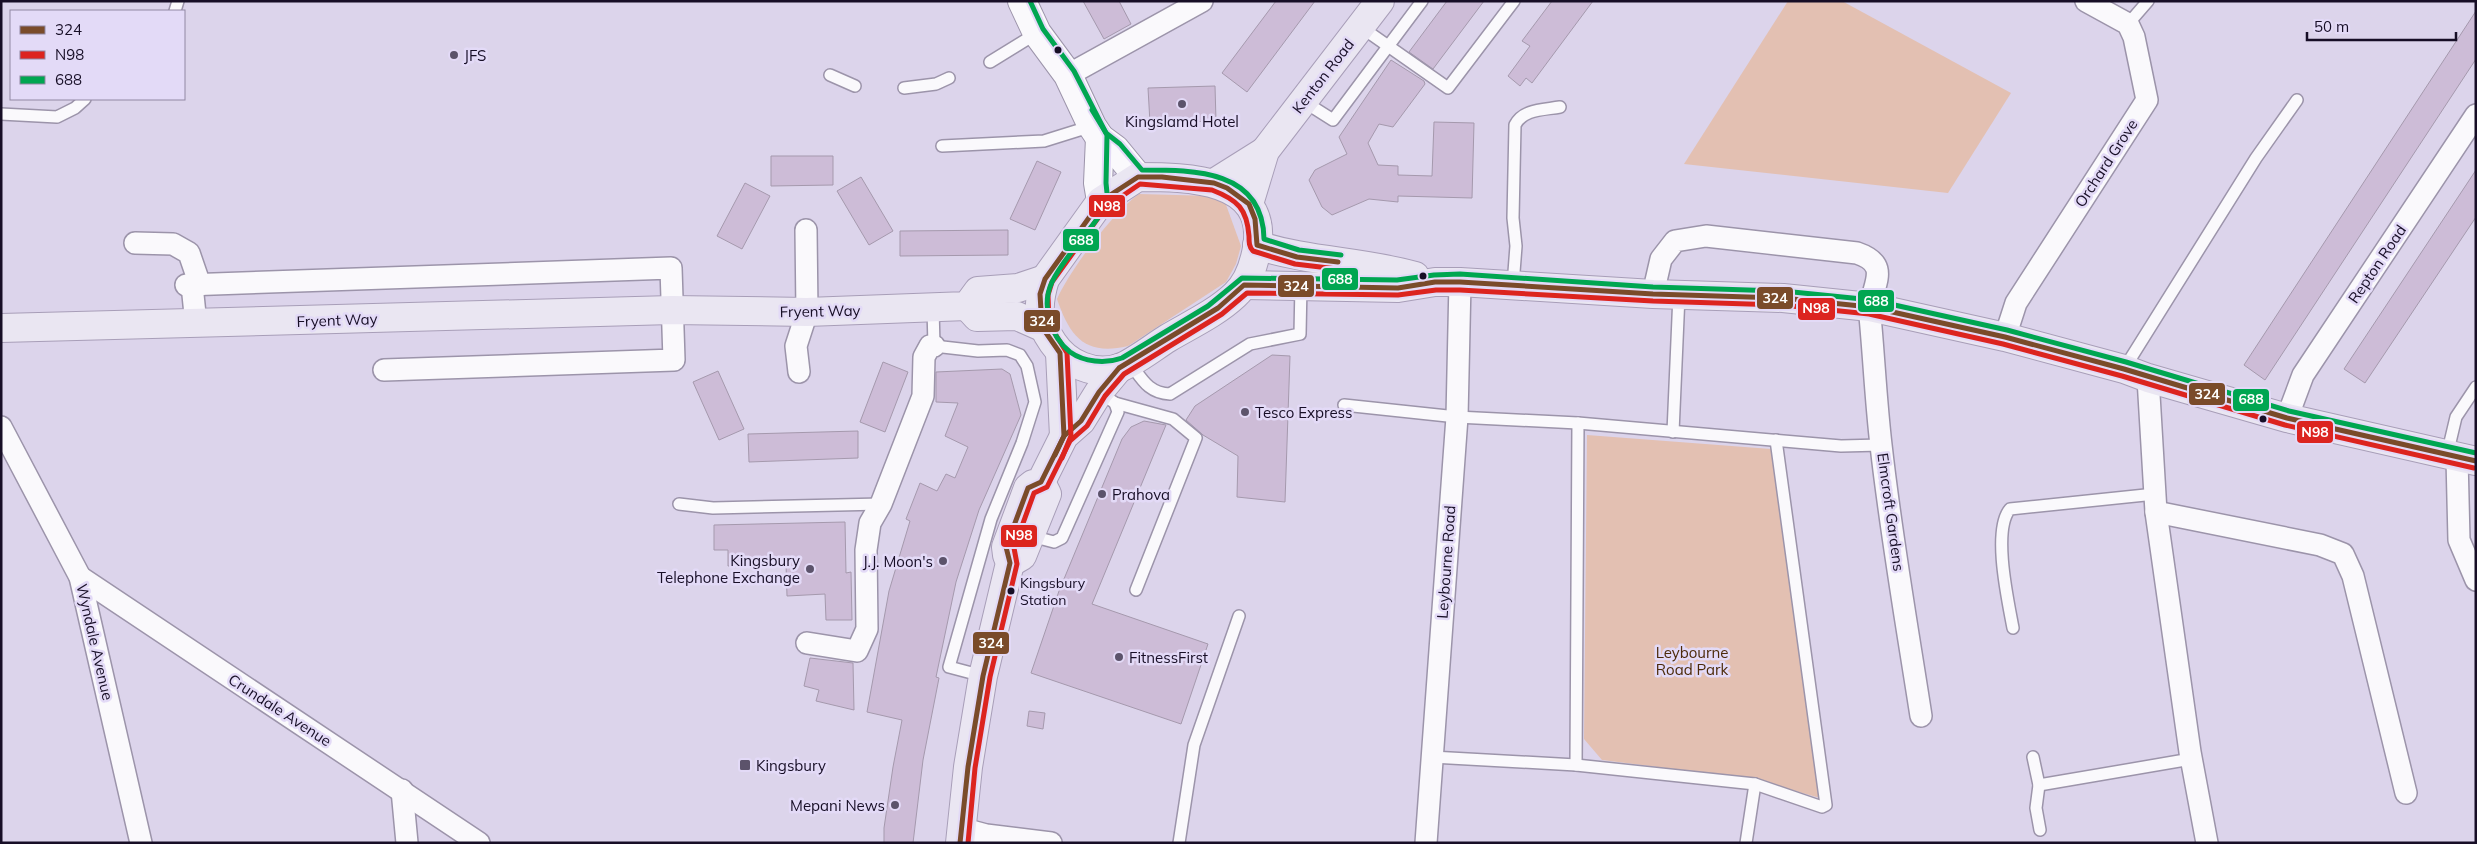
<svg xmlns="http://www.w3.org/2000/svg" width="2477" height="844" font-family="Mulish,sans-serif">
<rect width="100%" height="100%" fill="#dcd4eb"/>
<g fill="#e3c0b2">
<polygon points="1788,1 1842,1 2011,93 1948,193 1684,164"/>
<path d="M1139,194L1213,196L1225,202L1241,246L1236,264L1226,282L1128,346C1085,356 1070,337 1057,299C1070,270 1113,212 1139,194Z"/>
<polygon points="1587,435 1771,449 1820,798 1754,779 1602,760 1584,739"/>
</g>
<g fill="#cdbcd7" stroke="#a599ad">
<polygon points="1083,1 1119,1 1131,24 1104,39"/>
<polygon points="1276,1 1315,1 1247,92 1222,73"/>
<polygon points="1447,1 1484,1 1433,69 1409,52"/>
<polygon points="1552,1 1593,1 1532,83 1526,78 1520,86 1508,76 1530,46 1522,41"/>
<polygon points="2476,11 2476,59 2265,380 2244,365"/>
<polygon points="1391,60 1424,81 1425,84 1393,127 1379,124 1368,143 1378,165 1398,166 1398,175 1432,176 1434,122 1474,123 1472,198 1398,196 1398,202 1369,199 1332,215 1322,207 1309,180 1315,170 1347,154 1339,137"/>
<polygon points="1215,86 1216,121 1150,123 1148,88"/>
<polygon points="771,156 833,156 833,185 771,186"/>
<polygon points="1037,161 1061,172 1035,230 1010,219"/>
<polygon points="2476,170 2476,217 2365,383 2344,369"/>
<polygon points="861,177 893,231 869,245 837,191"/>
<polygon points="745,183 770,196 742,249 717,236"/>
<polygon points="1008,230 1008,255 900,256 900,231"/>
<polygon points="1272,355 1290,356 1285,502 1237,497 1238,456 1203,435 1186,420 1195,406"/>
<polygon points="883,362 908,372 885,432 860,422"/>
<polygon points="1002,369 1010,374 1021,415 979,510 956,582 936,677 939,678 923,760 913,843 884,843 884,828 893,767 902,720 867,712 889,591 910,521 906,519 920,483 937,491 946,474 955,478 968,447 945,436 958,403 936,402 936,372"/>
<polygon points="718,371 744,429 719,440 693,382"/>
<polygon points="1144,421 1166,425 1092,604 1208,644 1181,724 1031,673 1059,591 1122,439 1131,427"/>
<polygon points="858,431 858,458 749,462 748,434"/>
<polygon points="845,522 846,573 851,572 852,620 826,620 825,594 787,596 786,564 728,566 728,550 714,550 714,525"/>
<polygon points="810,658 853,663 854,710 816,701 819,690 804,686"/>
<polygon points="1029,711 1045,713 1043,729 1027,726"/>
</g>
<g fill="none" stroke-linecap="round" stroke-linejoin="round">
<g stroke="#9c94aa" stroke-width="14">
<g id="service">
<polyline points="175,11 178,1"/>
<polyline points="2128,24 2148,1"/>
<polyline points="1361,27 1448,88 1514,1"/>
<polyline points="990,62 1037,33"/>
<polyline points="830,75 855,86"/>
<polyline points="904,88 936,84 949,78"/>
<polyline points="1303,101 1333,120 1422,1"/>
<polyline points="1,114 57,117 75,108 85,99"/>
<polyline points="942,146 1044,141 1092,126"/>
<path d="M1513,285L1516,246L1513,218L1515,125C1523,109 1543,110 1560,107"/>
<polyline points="933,308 934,346 978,351 1007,350 1020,355 1027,366 1035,402 1022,443 991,519 949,667 983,676"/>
<path d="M1130,363C1142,379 1148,393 1170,394L1250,344L1300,334L1301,285"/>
<polyline points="2124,369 2256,158 2297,100"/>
<polyline points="1099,392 1115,403 1173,419 1196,438 1136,590"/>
<polyline points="1344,405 1457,417 1578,423 1841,446 1881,445"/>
<polyline points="1673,432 1679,295"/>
<polyline points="2447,455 2456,417 2476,387"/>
<polyline points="679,504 713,508 881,504"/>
<polyline points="1031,536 1054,542 1062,538 1118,412 1115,403"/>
<path d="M2013,628C2008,601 1992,530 2010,509L2155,494"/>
<polyline points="1432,757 1576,765 1755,784 1822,807 1826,805 1776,440"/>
<polyline points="2033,757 2039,785 2036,808 2040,830"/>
<polyline points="1576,765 1578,423"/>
<polyline points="2039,785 2191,759"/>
<polyline points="1179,843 1194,745 1239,616"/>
<polyline points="1746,843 1755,784"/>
</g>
</g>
<g stroke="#9c94aa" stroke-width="24">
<g id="minor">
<polyline points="1068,75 1202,1"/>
<polyline points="135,243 173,244 189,253 200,285"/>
<polyline points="186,285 671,268 674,360 384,370"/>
<polyline points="192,285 196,324"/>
<path d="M1653,294L1661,259L1675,241L1706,236L1857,253C1895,266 1868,288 1870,316C1874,359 1876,402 1881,445C1891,535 1907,626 1921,716"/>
<polyline points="2005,337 2016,303 2147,100 2134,37 2128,24 2086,1"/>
<polyline points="799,372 796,346 807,312 806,230"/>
<polyline points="2148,378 2156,512 2190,752 2207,843"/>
<polyline points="2287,418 2303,375 2476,115"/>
<polyline points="1,427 80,577 141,843"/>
<polyline points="2457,458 2459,540 2476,580"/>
<polyline points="2156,512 2320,545 2343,554 2353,576 2406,793"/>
<polyline points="80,577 479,843"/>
<polyline points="807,643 857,651 867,629 866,550 870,523 881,504 923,396 924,357 930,346 934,346"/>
<polyline points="402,790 407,843"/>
<polyline points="960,828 986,835 1051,843"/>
<polyline points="1426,843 1457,417 1460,282"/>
</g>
</g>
<g stroke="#9c94aa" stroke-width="30">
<g id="tertiary">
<polyline points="1022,1 1037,33 1068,75 1092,126 1100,138 1115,149 1138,177"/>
<polyline points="1100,138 1098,183 1101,201"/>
</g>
</g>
<g stroke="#a89eb8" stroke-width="30">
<g id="primary">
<path d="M1138,177C1186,177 1269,177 1257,248C1254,265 1248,283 1235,295C1216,313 1190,325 1168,338C1155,346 1132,364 1119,368C1094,376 1067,364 1053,343C1037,320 1037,306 1045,279L1101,201Z"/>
<polyline points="1214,183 1265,151"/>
<polyline points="1249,204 1265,151 1380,1"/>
<path d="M1257,245C1308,262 1363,261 1415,276"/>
<polyline points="1244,285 1398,288 1435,282 1460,282 1653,294 1783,298 1870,307 2005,337 2124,369 2148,378 2287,418 2476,461"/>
<polyline points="967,306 977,317 1017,316 1042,327"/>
<polyline points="1,328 672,310 807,312 967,306 978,291 1018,288 1045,279"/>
<polyline points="1060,353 1064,436"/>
<polyline points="1010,563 1022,556 1047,494 1041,482"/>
<polyline points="960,843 968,767 983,676 1010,563 1007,555 1006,547 1028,488 1033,484 1041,482 1064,436 1081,421 1099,392 1119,368"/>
</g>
</g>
<use href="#service" stroke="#faf9fc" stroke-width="11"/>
<use href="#minor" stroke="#faf9fc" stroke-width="21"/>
<use href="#tertiary" stroke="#faf9fc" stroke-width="28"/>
<use href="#primary" stroke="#eae6f2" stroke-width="28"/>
<g stroke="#e3daf7" stroke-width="9">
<g id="bus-1">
<polyline points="1055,455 1064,436 1060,353 1042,327 1040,294 1045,279 1101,201 1138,177 1162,177 1214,183 1227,188 1249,204 1255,219 1257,245 1297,257 1338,262"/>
<polyline points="960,843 968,767 983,676 1010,563 1006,547 1028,488 1041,482 1064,436 1081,421 1099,392 1119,368 1218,308 1244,285 1398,288 1435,282 1460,282 1653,294 1783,298 1870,307 2005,337 2124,369 2287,418 2476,461"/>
</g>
</g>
<g stroke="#e3daf7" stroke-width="9">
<g id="bus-2">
<path d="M1062,458L1071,436L1067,353L1049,324L1048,295L1052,282L1106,207L1140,184L1212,190C1238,200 1247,209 1249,236C1249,242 1249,247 1253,251L1295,264L1337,269"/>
<polyline points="968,843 975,768 990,677 1017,564 1014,548 1034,493 1047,487 1070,441 1087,426 1105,396 1124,374 1222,314 1247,293 1398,295 1436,290 1460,290 1653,301 1782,305 1869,314 2003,344 2122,376 2285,425 2474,468"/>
</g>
</g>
<g stroke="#e3daf7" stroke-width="9">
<g id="bus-3">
<path d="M1030,1L1043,29L1074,71L1107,135L1106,183L1108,203C1092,230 1065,255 1052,282C1041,305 1050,336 1070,352C1084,362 1105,364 1122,358L1208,306L1242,278L1397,280L1434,275L1460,274L1653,287L1783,291L1872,300L2007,330L2126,362L2289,411L2476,453"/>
<path d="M1092,110L1106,133L1120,144L1142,170C1195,170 1263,170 1264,239L1299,250L1341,255"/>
</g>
</g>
<use href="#bus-1" stroke="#7a4b2a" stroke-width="5"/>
<use href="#bus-2" stroke="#dc241f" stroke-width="5"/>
<use href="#bus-3" stroke="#00a651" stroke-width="5"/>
</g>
<g fill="#170e26" stroke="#e3daf7" stroke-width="2">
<circle cx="1058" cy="50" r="4.5"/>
<circle cx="1423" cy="276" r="4.5"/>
<circle cx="2263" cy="419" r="4.5"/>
<circle cx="1011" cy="591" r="4.5"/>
</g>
<g fill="#5c536b" stroke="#e3daf7" stroke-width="2">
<circle cx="454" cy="55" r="5"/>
<circle cx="1182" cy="104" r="5"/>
<circle cx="1245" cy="412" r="5"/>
<circle cx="1102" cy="494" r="5"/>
<circle cx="943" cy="561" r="5"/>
<circle cx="810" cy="569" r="5"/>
<circle cx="1119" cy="657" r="5"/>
<rect x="739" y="759" width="12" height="12" rx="2.5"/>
<circle cx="895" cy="805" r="5"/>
</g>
<g text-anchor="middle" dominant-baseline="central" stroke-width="5" stroke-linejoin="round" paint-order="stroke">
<g font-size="14" fill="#170e26" stroke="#e3daf7" text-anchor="start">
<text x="1020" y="583">Kingsbury<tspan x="1020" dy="17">Station</tspan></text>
</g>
<g font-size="15" fill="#170e26" stroke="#e3daf7" text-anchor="start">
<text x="464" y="55">JFS</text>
<text x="1182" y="121" text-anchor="middle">Kingslamd Hotel</text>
<text x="1255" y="412">Tesco Express</text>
<text x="1112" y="494">Prahova</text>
<text x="800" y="560" text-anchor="end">Kingsbury<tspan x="800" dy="17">Telephone Exchange</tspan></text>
<text x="933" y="561" text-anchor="end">J.J. Moon's</text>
<text x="1129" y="657">FitnessFirst</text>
<text x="756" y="765">Kingsbury</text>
<text x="885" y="805" text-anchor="end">Mepani News</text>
</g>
<g font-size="15" fill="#170e26" stroke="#e3daf7">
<text transform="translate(1323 76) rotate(-52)">Kenton Road</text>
<text transform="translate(2106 163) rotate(-57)">Orchard Grove</text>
<text transform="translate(2377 264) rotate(-56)">Repton Road</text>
<text transform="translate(820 311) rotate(-1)">Fryent Way</text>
<text transform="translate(337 320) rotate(-2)">Fryent Way</text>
<text transform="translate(1891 512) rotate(82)">Elmcroft Gardens</text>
<text transform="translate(1446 562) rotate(-86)">Leybourne Road</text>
<text transform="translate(95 642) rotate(77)">Wyndale Avenue</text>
<text transform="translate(280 710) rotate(33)">Crundale Avenue</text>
</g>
<g font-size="15" fill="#4c2a09" stroke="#e3daf7">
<text x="1692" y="652">Leybourne<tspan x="1692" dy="17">Road Park</tspan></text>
</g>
</g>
<g stroke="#e3daf7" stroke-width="2">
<rect x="1088" y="194" width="38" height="24" rx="5" fill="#dc241f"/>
<rect x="1062" y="228" width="38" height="24" rx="5" fill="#00a651"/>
<rect x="1321" y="267" width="38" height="24" rx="5" fill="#00a651"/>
<rect x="1277" y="274" width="38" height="24" rx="5" fill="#7a4b2a"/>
<rect x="1756" y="286" width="38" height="24" rx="5" fill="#7a4b2a"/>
<rect x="1857" y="289" width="38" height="24" rx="5" fill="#00a651"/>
<rect x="1797" y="297" width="39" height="24" rx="5" fill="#dc241f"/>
<rect x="1023" y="309" width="38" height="24" rx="5" fill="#7a4b2a"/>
<rect x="2188" y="382" width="38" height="24" rx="5" fill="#7a4b2a"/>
<rect x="2232" y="388" width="38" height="24" rx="5" fill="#00a651"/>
<rect x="2296" y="420" width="38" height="24" rx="5" fill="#dc241f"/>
<rect x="1000" y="524" width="38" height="24" rx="5" fill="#dc241f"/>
<rect x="972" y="631" width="38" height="24" rx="5" fill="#7a4b2a"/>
</g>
<g font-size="14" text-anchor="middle" font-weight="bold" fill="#fff">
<text x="1107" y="211">N98</text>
<text x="1081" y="245">688</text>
<text x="1340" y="284">688</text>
<text x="1296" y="291">324</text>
<text x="1775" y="303">324</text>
<text x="1876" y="306">688</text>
<text x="1816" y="313">N98</text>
<text x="1042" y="326">324</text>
<text x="2207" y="399">324</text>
<text x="2251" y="404">688</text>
<text x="2315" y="437">N98</text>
<text x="1019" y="540">N98</text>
<text x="991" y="648">324</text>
</g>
<rect width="2477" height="844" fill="none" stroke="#170e26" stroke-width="5"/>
<rect x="10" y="10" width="175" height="90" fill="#e3daf7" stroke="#9188a3"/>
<rect x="20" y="26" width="25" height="8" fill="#7a4b2a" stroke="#9188a3"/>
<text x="55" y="35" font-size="15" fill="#170e26">324</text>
<rect x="20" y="51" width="25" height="8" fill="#dc241f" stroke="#9188a3"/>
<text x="55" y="60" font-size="15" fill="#170e26">N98</text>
<rect x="20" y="76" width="25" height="8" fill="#00a651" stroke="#9188a3"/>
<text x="55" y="85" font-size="15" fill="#170e26">688</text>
<path d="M2307 32v8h149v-8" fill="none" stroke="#170e26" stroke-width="2.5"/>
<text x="2314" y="32" font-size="15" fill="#170e26" stroke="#e3daf7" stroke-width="4" paint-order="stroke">50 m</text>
</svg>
